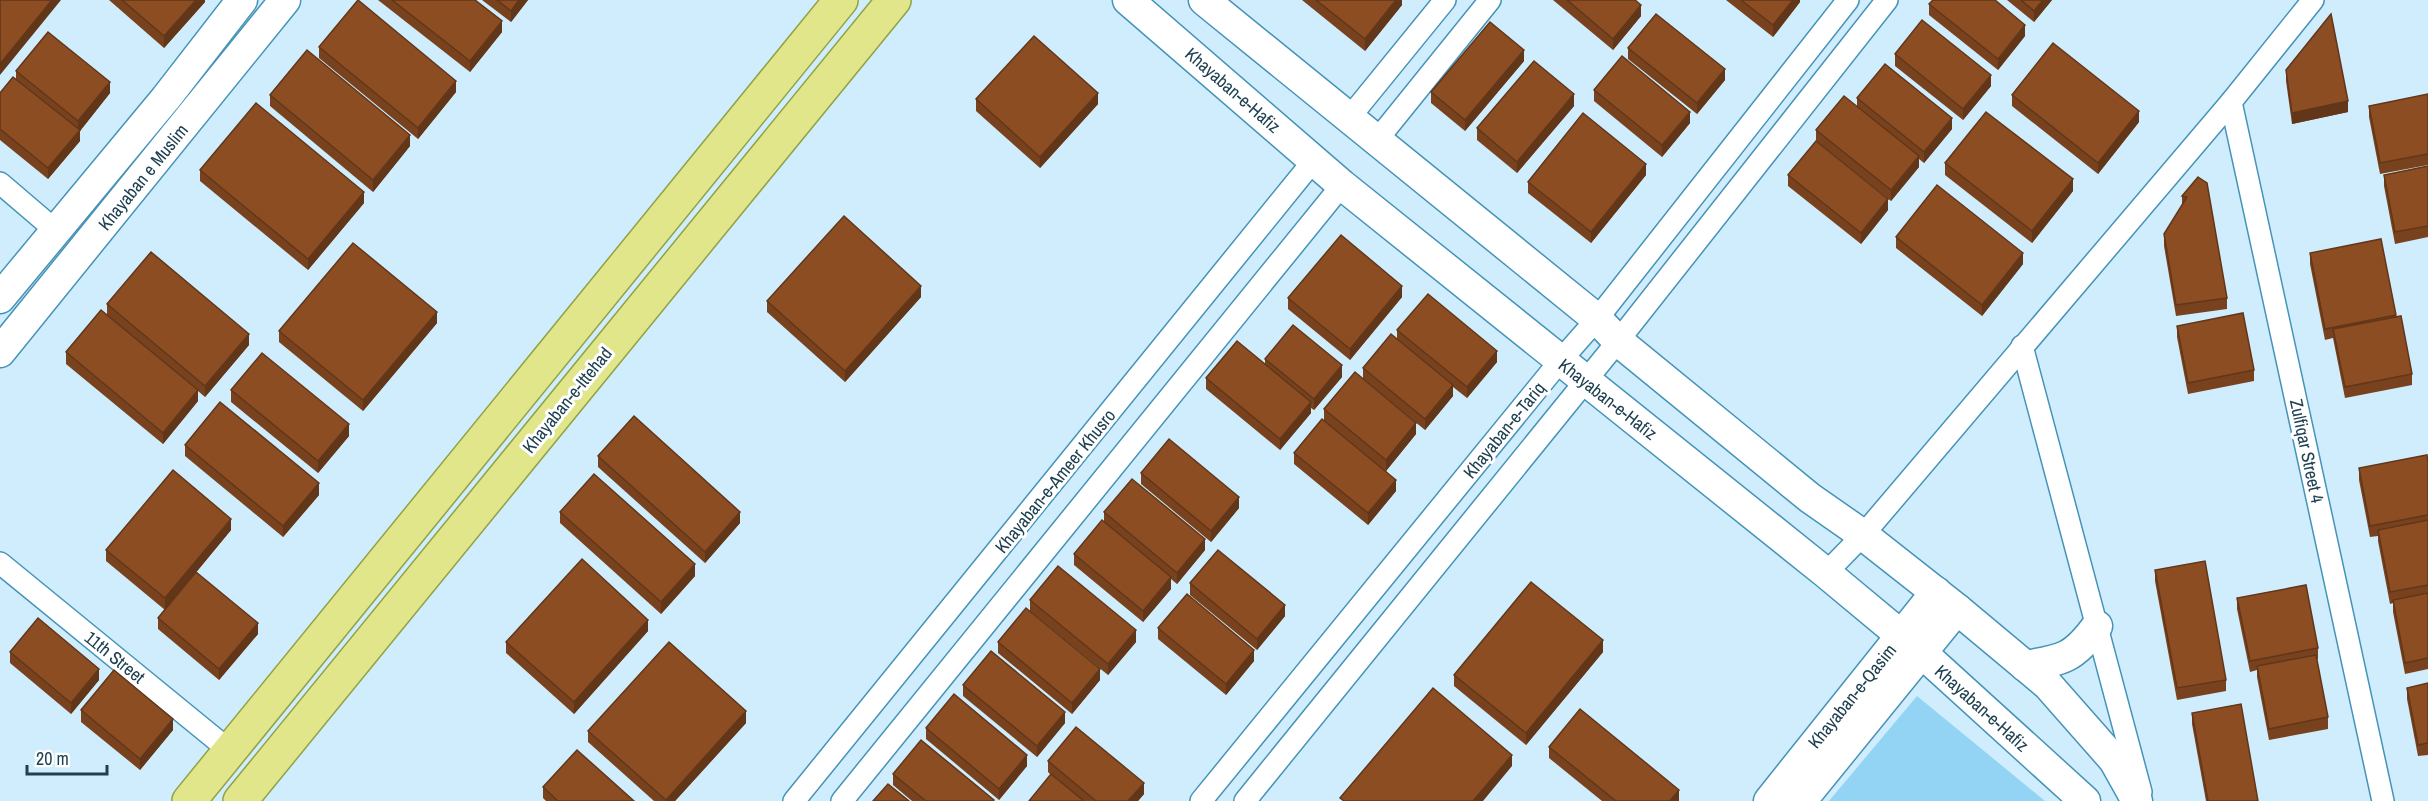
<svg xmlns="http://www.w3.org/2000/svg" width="2428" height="801" font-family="'Archivo Narrow',sans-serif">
<rect width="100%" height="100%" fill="#cfedfd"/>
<polygon fill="#93d4f5" points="1917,696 2045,801 1829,801"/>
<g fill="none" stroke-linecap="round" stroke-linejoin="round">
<g stroke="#4693b8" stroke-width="24">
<g id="street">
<polyline points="2231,102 2383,801"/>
<polyline points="1349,118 1445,0"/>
<polyline points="1377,140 1490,0"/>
<polyline points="0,183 55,230"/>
<polyline points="2022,346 2141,792"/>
<polyline points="0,563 230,751"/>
<polyline points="1826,573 1863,535 2231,102 2313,0"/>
<polyline points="794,801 1314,160"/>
<polyline points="842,801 1342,185"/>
<polyline points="1201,801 1560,361 1597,319 1848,0"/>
<polyline points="1245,801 1618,341 1887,0"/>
</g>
</g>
<g stroke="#4693b8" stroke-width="33">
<g id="secondary">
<polyline points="1128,0 1342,185 1826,573 1921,652 2085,801"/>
<polyline points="1204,0 1597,319 1618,341 1810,498 1863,535 1957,609 2048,685 2114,760 2137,801"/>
<polyline points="0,298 166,98 242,0"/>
<polyline points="0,352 285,0"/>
<path d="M2025,666C2063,660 2074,658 2097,626"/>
<polyline points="1769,801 1936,592"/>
<polyline points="1801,801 1957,609"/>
</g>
</g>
<g stroke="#91a144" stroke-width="36">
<g id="primary">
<polyline points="189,801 841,0"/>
<polyline points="240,801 894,0"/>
</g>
</g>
<use href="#street" stroke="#fff" stroke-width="21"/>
<use href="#secondary" stroke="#fff" stroke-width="30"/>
<use href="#primary" stroke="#e2e68b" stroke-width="33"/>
</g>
<g fill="#78421e">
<polygon points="109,0 205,0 205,2 164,48"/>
<polygon points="378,0 475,0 502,32 470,72"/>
<polygon points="482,0 528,0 511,22"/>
<polygon points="1302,0 1402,0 1402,5 1365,51"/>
<polygon points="1553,0 1635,0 1641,16 1613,50"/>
<polygon points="1726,0 1800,0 1800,2 1773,37"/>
<polygon points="2007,0 2052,0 2034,22"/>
<polygon points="1929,4 2025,36 1998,70 1929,15"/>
<polygon points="319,47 456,92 418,139 319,58"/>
<polygon points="1628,48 1725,80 1697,114 1628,59"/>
<polygon points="1895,54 1991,86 1963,120 1895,66"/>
<polygon points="1524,61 1465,131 1431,103 1431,92"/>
<polygon points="2286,70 2348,112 2292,124 2286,81"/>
<polygon points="16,71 110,93 80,131 80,141 48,179 0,140 0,93 16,79"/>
<polygon points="1594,90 1690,123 1662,157 1594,101"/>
<polygon points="2428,94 2428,165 2380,174 2369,117 2369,106"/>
<polygon points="270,95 410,146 373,192 270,106"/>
<polygon points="2012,95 2139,122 2098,174 2012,106"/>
<polygon points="1857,98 1952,129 1924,163 1919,159 1919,167 1891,201 1816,141 1816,130 1857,106"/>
<polygon points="976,99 1098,104 1040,168 976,111"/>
<polygon points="1574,106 1517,173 1477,140 1477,128"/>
<polygon points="1945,163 2073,191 2032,243 1945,175"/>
<polygon points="2428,166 2428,237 2395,244 2384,186 2384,175"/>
<polygon points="200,170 364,203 308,270 200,181"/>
<polygon points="1646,175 1591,243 1528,193 1528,182"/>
<polygon points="1788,175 1888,210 1861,244 1788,186"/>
<polygon points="2207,183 2227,298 2227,309 2176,316 2164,246 2164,234 2182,206 2182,196"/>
<polygon points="1896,237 2023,264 1982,316 1896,248"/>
<polygon points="2310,253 2396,315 2412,374 2412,385 2345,398 2333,338 2325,340 2310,264"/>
<polygon points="921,297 845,382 767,312 767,301"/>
<polygon points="1402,297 1350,360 1288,309 1288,298"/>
<polygon points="107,304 249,345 205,397 198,391 198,401 163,444 66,364 66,352 107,315"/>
<polygon points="437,323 363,411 279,342 279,331"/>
<polygon points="2177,326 2254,370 2254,381 2188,394 2177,337"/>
<polygon points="1397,330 1497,362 1467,398 1453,387 1453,396 1425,430 1363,379 1363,368 1397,339"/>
<polygon points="1265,359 1342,377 1314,410 1311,408 1311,413 1280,450 1206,389 1206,378 1265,364"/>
<polygon points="231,390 349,436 318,473 231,402"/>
<polygon points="1324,409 1416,434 1386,471 1396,491 1368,525 1294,464 1294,453 1324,420"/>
<polygon points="185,445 319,495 283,537 185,456"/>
<polygon points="598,456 740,523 705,563 598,467"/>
<polygon points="2428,463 2428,669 2405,674 2393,612 2393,603 2390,604 2378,541 2378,536 2370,537 2359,480 2359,468"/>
<polygon points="1141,473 1239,508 1211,542 1141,484"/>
<polygon points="560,512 695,576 661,614 560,523"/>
<polygon points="1104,512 1205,550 1177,584 1171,579 1171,589 1143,622 1074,565 1074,554 1104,522"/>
<polygon points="231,530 165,610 106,561 106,550"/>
<polygon points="2155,570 2226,680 2226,691 2177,700 2155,581"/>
<polygon points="1190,583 1285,616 1257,650 1190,595"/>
<polygon points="2237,598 2318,648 2318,659 2317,659 2328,717 2328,729 2269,740 2257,677 2257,670 2250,672 2237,609"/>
<polygon points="1030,600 1136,642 1108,675 1030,611"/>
<polygon points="158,618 258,634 219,680 158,629"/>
<polygon points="1158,628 1254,661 1226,695 1158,639"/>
<polygon points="648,631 574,714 506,653 506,642"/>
<polygon points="998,642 1100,680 1072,714 998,653"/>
<polygon points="10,652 99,680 71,714 10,663"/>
<polygon points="1603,652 1526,745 1454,686 1454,675"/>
<polygon points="2428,683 2428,755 2418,756 2407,699 2407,688"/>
<polygon points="963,685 1065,723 1037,757 963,696"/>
<polygon points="81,710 173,730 140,770 81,722"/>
<polygon points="2192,713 2258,801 2206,801 2192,724"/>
<polygon points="746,723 675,801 654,801 588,742 588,731"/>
<polygon points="926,728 1027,766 999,800 926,739"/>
<polygon points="1549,747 1679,790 1679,801 1602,801 1549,758"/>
<polygon points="1048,761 1144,794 1138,801 1029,801 1051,775 1048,772"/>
<polygon points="893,774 994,801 912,801 893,785"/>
<polygon points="543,787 634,801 546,801 543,798"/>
</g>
<g fill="#623618">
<polygon points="52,0 61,0 0,75 0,64"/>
<polygon points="196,0 205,0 205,2 164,48 164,36"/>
<polygon points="519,0 528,0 511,22 511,11"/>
<polygon points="1396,0 1402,0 1402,5 1365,51 1365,39"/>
<polygon points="1793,0 1800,0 1800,2 1773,37 1773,25"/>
<polygon points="2043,0 2052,0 2034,22 2034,11"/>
<polygon points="1641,5 1641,16 1613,50 1613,39"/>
<polygon points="502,21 502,32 470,72 470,61"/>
<polygon points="2025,25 2025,36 1998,70 1998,59"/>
<polygon points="1524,50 1524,61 1465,131 1465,120"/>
<polygon points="1725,69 1725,80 1697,114 1697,103"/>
<polygon points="1991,75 1991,86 1963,120 1963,109"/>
<polygon points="456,81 456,92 418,139 418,128"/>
<polygon points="110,82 110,93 80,131 80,141 48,179 48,168 78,132 78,121"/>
<polygon points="1098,93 1098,104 1040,168 1040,157"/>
<polygon points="1574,94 1574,106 1517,173 1517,162"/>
<polygon points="2348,101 2348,112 2292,124 2292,113"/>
<polygon points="2139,111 2139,122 2098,174 2098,163"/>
<polygon points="1690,112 1690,123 1662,157 1662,145"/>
<polygon points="1952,118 1952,129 1924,163 1924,152"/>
<polygon points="410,135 410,146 373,192 373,180"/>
<polygon points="1919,156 1919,167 1891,201 1891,190"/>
<polygon points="1646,164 1646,175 1591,243 1591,232"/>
<polygon points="2073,179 2073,191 2032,243 2032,231"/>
<polygon points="364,192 364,203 308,270 308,259"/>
<polygon points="1888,199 1888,210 1861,244 1861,233"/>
<polygon points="2023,253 2023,264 1982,316 1982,305"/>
<polygon points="921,286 921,297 845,382 845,371"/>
<polygon points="1402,286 1402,297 1350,360 1350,349"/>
<polygon points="437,312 437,323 363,411 363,400"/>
<polygon points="249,334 249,345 205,397 205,386"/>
<polygon points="1497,351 1497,362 1467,398 1467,387"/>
<polygon points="1342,365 1342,377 1314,410 1314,399"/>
<polygon points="1453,385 1453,396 1425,430 1425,419"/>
<polygon points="198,390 198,401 163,444 163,433"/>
<polygon points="1311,402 1311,413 1280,450 1280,439"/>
<polygon points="1416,423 1416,434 1386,471 1386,460"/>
<polygon points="349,424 349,436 318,473 318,461"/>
<polygon points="1396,480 1396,491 1368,525 1368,513"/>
<polygon points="319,483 319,495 283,537 283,526"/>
<polygon points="1239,497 1239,508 1211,542 1211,531"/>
<polygon points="740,512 740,523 705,563 705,552"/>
<polygon points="231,519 231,530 165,610 165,598"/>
<polygon points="1205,539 1205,550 1177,584 1177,573"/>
<polygon points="695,564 695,576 661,614 661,602"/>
<polygon points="1171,577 1171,589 1143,622 1143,611"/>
<polygon points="1285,605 1285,616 1257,650 1257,639"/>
<polygon points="648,620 648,631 574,714 574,702"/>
<polygon points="258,623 258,634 219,680 219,669"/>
<polygon points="1136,630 1136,642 1108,675 1108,664"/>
<polygon points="1603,640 1603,652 1526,745 1526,733"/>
<polygon points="1254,650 1254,661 1226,695 1226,684"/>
<polygon points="99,669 99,680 71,714 71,703"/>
<polygon points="1100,669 1100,680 1072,714 1072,703"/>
<polygon points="746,711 746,723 675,801 666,801"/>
<polygon points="1065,712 1065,723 1037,757 1037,746"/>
<polygon points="173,719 173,730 140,770 140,759"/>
<polygon points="1027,755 1027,766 999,800 999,789"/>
<polygon points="1512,755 1512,766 1483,801 1473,801"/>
<polygon points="1144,783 1144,794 1138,801 1128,801"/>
<polygon points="1679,790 1679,801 1670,801"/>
</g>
<g fill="#8c4d23" stroke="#623618" stroke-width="1.5">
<polygon points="0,0 52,0 0,64"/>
<polygon points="122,0 196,0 164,36"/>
<polygon points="358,0 456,81 418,128 319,47"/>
<polygon points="392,0 475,0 502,21 470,61"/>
<polygon points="497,0 519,0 511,11"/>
<polygon points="1316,0 1396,0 1365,39"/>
<polygon points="1567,0 1635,0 1641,5 1613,39"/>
<polygon points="1741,0 1793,0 1773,25"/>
<polygon points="1933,0 1995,0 2025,25 1998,59 1929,4"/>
<polygon points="2021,0 2043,0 2034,11"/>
<polygon points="1656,14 1725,69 1697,103 1628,48"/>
<polygon points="2331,14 2348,101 2292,113 2286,70"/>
<polygon points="1922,20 1991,75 1963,109 1895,54"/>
<polygon points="1490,22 1524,50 1465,120 1431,92"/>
<polygon points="48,32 110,82 78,121 16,71"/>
<polygon points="1034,36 1098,93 1040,157 976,99"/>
<polygon points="2053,43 2139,111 2098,163 2012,95"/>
<polygon points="307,50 410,135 373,180 270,95"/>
<polygon points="1622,56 1690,112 1662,145 1594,90"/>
<polygon points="1534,61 1574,94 1517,162 1477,128"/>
<polygon points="1885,64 1952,118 1924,152 1857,98"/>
<polygon points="13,77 80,130 48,168 0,129 0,93"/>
<polygon points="2428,94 2428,154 2380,163 2369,106"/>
<polygon points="1844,96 1919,156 1891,190 1816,130"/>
<polygon points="256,103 364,192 308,259 200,170"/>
<polygon points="1986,112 2073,179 2032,231 1945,163"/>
<polygon points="1583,113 1646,164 1591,232 1528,182"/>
<polygon points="1816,141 1888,199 1861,233 1788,175"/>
<polygon points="2428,166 2428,226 2395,232 2384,175"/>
<polygon points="2198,177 2207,183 2227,298 2176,305 2164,234 2187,197 2182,196"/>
<polygon points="1937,185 2023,253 1982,305 1896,237"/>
<polygon points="844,216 921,286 845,371 767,301"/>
<polygon points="1341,235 1402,286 1350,349 1288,298"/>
<polygon points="2381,239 2396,315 2325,329 2310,253"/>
<polygon points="353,243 437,312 363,400 279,331"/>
<polygon points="151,252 249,334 205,386 107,304"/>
<polygon points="1428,294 1497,351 1467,387 1397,330"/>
<polygon points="101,310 198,390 163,433 66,352"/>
<polygon points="2243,313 2254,370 2188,383 2177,326"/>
<polygon points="2401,316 2412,374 2345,387 2333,329"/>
<polygon points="1293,325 1342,365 1314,399 1265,359"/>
<polygon points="1391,334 1453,385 1425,419 1363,368"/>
<polygon points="1237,341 1311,402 1280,439 1206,378"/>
<polygon points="262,353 349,424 318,461 231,390"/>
<polygon points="1355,372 1416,423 1386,460 1324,409"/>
<polygon points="220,402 319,483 283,526 185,445"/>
<polygon points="634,416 740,512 705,552 598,456"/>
<polygon points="1322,419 1396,480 1368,513 1294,453"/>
<polygon points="1169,439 1239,497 1211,531 1141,473"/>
<polygon points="2427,455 2428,463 2428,515 2370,526 2359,468"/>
<polygon points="173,470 231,519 165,598 106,550"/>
<polygon points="594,474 695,564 661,602 560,512"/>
<polygon points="1132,479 1205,539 1177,573 1104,512"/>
<polygon points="1102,520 1171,577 1143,611 1074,554"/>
<polygon points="2428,520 2428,585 2390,592 2378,530"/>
<polygon points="1218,550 1285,605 1257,639 1190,583"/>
<polygon points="582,559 648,620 574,702 506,642"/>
<polygon points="2205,561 2226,680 2177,688 2155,570"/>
<polygon points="1058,566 1136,630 1108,664 1030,600"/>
<polygon points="196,572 258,623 219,669 158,618"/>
<polygon points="1531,582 1603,640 1526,733 1454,675"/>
<polygon points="2306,585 2318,648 2250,661 2237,598"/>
<polygon points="2428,593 2428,658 2405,663 2393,600"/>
<polygon points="1187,594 1254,650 1226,684 1158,628"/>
<polygon points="1026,608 1100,669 1072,703 998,642"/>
<polygon points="38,618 99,669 71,703 10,652"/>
<polygon points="669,642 746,711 666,800 588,731"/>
<polygon points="991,651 1065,712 1037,746 963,685"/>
<polygon points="2316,655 2328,717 2269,729 2257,666"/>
<polygon points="114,670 173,719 140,759 81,710"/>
<polygon points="2428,683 2428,743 2418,745 2407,688"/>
<polygon points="1433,688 1512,755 1473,801 1344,801 1340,798"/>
<polygon points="954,694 1027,755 999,789 926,728"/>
<polygon points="2241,704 2258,801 2208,801 2192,713"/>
<polygon points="1580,709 1679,790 1670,801 1616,801 1549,747"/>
<polygon points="1076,727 1144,783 1128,801 1096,801 1048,761"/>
<polygon points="921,740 994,800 993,801 926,801 893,774"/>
<polygon points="577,750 634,801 558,801 543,787"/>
<polygon points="1051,774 1084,801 1029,801"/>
<polygon points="888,784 909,801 873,801"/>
</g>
<g text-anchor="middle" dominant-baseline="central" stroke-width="6" stroke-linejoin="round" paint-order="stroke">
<g font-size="18" fill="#1f4050" stroke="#fff">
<text transform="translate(1233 90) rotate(41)">Khayaban-e-Hafiz</text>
<text transform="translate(143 177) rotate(-51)">Khayaban e Muslim</text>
<text transform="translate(1608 399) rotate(38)">Khayaban-e-Hafiz</text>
<text transform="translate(567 400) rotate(-51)">Khayaban-e-Ittehad</text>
<text transform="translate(1504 430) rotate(-51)">Khayaban-e-Tariq</text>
<text transform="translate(2307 451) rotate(78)">Zulfiqar Street 4</text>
<text transform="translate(1055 481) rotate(-51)">Khayaban-e-Ameer Khusro</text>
<text transform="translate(115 657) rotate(39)">11th Street</text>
<text transform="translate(1852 696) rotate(-51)">Khayaban-e-Qasim</text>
<text transform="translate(1982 708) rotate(42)">Khayaban-e-Hafiz</text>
</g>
</g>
<path d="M27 765v9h80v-9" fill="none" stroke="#1f4050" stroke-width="3"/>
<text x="36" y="765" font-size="18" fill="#1f4050" stroke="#ffffff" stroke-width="4.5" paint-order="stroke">20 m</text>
</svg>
